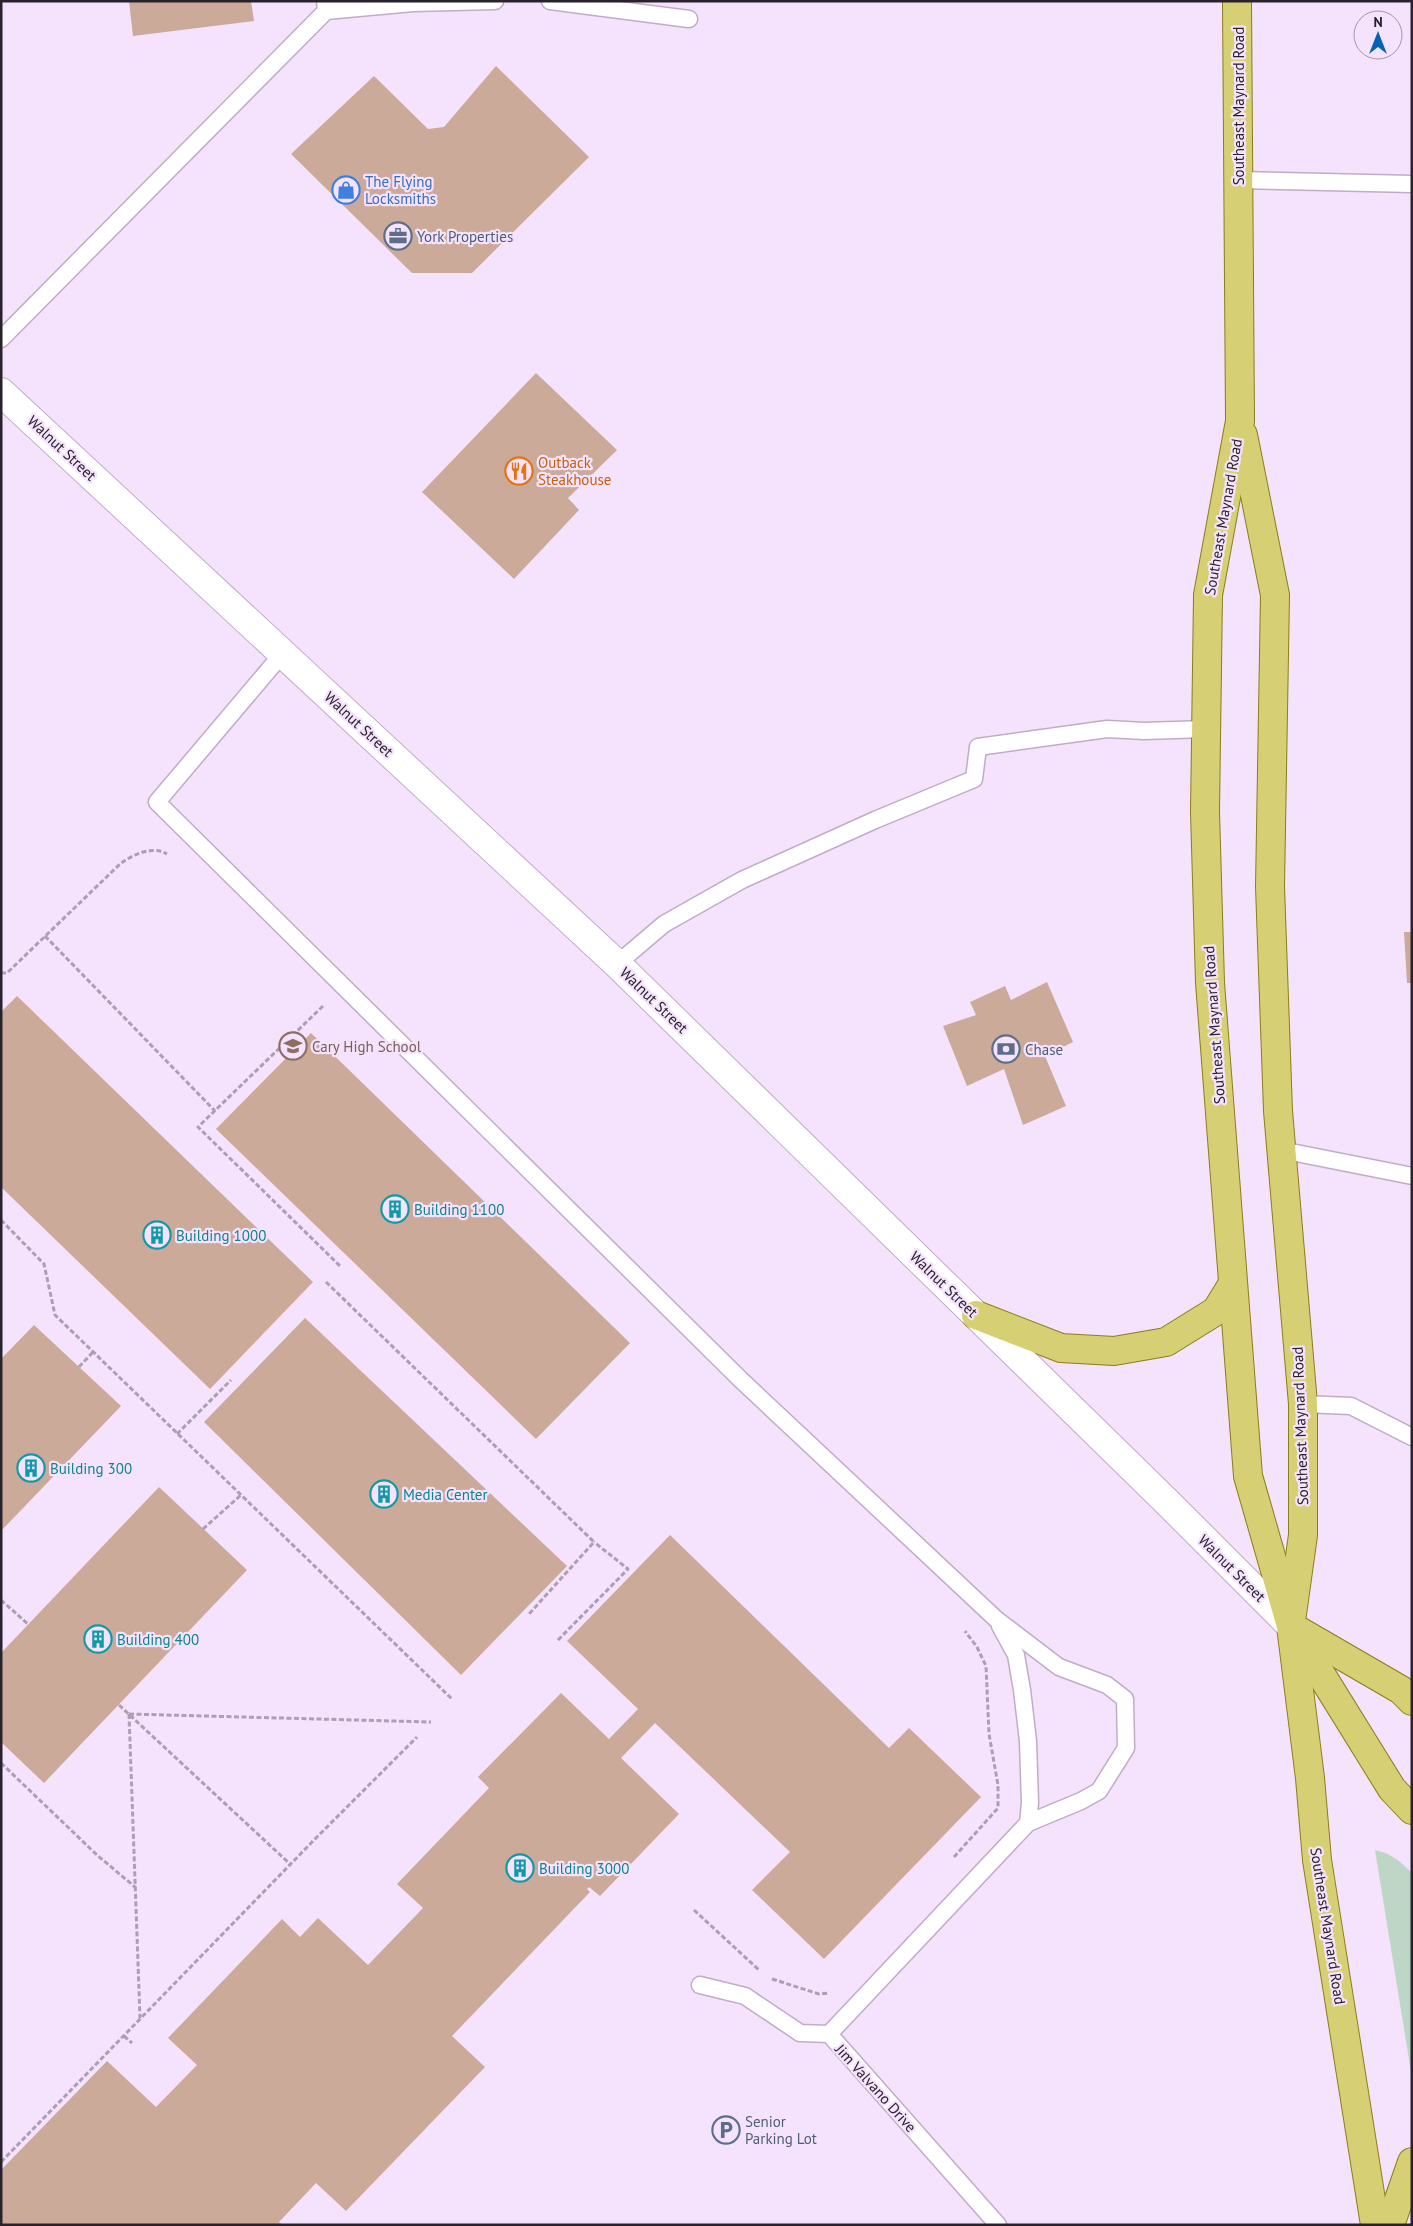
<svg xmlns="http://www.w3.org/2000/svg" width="1413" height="2226" font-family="'PT Sans',sans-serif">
<rect width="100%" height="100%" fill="#f5e3fd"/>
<path fill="#bed6c5" d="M1375,1850C1391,1853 1401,1862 1412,1873L1411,2072Z"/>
<g fill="#cbaa9a">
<polygon points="129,1 251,1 254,21 133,36"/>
<polygon points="496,66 589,157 472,273 412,273 291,154 374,76 428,129 444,127"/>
<polygon points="536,373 617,450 568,498 579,510 514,579 422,492"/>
<polygon points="1404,932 1412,932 1412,983 1407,983"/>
<polygon points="1047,982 1073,1042 1045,1056 1066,1106 1023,1125 1004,1069 967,1086 943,1026 976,1015 970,1002 1005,986 1011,1000"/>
<polygon points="17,996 313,1282 210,1389 1,1187 1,1012"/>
<polygon points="311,1033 630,1343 536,1439 216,1129"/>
<polygon points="305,1318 567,1566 461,1675 204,1422"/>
<polygon points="34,1325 121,1406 1,1531 1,1359"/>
<polygon points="159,1487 247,1570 44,1783 1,1742 1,1653"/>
<polygon points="670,1535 889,1748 909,1728 981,1797 824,1959 752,1890 790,1852 655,1723 621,1758 679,1814 600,1896 589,1887 587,1889 590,1892 452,2036 485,2067 346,2211 316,2183 279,2222 282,2225 1,2225 1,2170 107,2061 156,2107 197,2065 168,2038 282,1919 300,1937 318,1918 368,1965 423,1908 397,1884 489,1788 478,1777 561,1693 609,1739 638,1709 567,1641"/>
</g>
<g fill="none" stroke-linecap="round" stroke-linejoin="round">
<g stroke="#bfadc6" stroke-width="19">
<g id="lane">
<polyline points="550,1 689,19"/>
<polyline points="326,11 413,3 495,1"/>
<polyline points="1239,180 1412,184"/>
<polyline points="1,339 326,11 325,1"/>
<polyline points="283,653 157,802 741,1380 996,1619 1059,1667 1107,1685 1125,1699 1126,1748 1099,1791 1081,1801 1028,1823 829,2034"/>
<polyline points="617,964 664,924 742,880 875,820 974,779 978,747 1107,729 1144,731 1206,729"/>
<polyline points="1281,1150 1412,1176"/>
<polyline points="1303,1404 1351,1406 1412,1437"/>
<polyline points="1000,1626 1016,1655 1022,1690 1028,1741 1030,1803 1028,1823"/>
<polyline points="700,1985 745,1996 800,2033 829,2034 998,2225"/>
</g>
</g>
<g stroke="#bfadc6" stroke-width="30">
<polyline id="secondary" points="1,392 617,964 1166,1501 1291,1626"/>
</g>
<g stroke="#897e1d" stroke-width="30">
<g id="primary">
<polyline points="1237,1 1240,421 1208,595 1205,812 1210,983 1248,1476 1291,1626 1310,1778 1317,1860 1375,2225"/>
<polyline points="1243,435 1275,595 1270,887 1278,1111 1303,1404 1303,1535 1292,1614"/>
<polyline points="976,1315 1061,1348 1114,1351 1166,1342 1216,1311 1232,1285"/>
<polyline points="1294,1628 1401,1690 1412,1701"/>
<polyline points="1296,1634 1392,1789 1412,1810"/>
<polyline points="1390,2225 1412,2162"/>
</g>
</g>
<g stroke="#ad9eb3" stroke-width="3" stroke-dasharray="5 2.5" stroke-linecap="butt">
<polyline points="45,936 215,1111"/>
<path d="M1,973H7L120,864C132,855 152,845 167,854"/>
<polyline points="323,1006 198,1127 341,1267"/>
<polyline points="1,1220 44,1264 55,1315 452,1699"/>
<polyline points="326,1282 594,1542 529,1614"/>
<polyline points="79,1367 93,1352"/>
<polyline points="177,1434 231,1380"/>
<polyline points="203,1529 241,1495"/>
<polyline points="1,1600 29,1625"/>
<polyline points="558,1640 628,1569 594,1542"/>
<polyline points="119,1705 290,1864"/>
<polyline points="129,1714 140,2018"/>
<polyline points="129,1714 431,1722"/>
<polyline points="1,1743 2,1743"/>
<polyline points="1,1763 97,1855 135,1887"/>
<polyline points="954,1857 998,1808 998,1785 989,1734 986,1666 977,1647 965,1631"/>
<polyline points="694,1910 759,1970"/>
<polyline points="772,1979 819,1994 829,1993"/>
<polyline points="124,2036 132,2043"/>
<polyline points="1,2162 314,1840 417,1737"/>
</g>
<use href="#lane" stroke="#fff" stroke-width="16"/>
<use href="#secondary" stroke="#fff" stroke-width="28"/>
<use href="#primary" stroke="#d7cf73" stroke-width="28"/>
</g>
<defs>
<g id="shop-ring" transform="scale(1.4375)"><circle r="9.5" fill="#f5e3fd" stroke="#3f7fe0" stroke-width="1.5"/><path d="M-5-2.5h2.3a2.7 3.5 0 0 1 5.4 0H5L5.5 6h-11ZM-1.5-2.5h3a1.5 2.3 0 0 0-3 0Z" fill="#3f7fe0"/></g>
<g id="office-ring" transform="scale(1.4375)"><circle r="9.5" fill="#f5e3fd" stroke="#5c6f8a" stroke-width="1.5"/><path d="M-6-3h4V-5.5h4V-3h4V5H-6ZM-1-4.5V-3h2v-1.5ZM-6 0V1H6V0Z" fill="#5c6f8a"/></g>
<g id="restaurant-ring" transform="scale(1.4375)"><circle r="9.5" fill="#f5e3fd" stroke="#e8710a" stroke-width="1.5"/><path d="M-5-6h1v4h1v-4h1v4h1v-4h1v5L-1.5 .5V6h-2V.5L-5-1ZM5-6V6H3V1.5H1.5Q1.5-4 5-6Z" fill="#e8710a"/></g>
<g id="school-ring" transform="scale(1.4375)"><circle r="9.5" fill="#f5e3fd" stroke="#8d6e63" stroke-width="1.5"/><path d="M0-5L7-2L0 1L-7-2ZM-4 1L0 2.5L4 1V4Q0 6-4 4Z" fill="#8d6e63"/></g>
<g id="bank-ring" transform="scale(1.4375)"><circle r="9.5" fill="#f5e3fd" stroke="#5c6f8a" stroke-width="1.5"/><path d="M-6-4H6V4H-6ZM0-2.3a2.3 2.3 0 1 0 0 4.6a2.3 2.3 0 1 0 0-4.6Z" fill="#5c6f8a"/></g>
<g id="building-ring" transform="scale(1.4375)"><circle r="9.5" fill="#f5e3fd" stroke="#0f9aa8" stroke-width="1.5"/><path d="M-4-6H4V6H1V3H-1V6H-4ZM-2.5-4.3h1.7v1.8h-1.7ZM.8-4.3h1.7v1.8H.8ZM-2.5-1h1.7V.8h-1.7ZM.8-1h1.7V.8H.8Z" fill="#0f9aa8"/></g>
<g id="parking-ring" transform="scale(1.4375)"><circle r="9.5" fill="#f5e3fd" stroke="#5c6f8a" stroke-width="1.5"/><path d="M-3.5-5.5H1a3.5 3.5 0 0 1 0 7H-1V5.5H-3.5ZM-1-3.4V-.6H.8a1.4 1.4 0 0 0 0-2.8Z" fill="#5c6f8a"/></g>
</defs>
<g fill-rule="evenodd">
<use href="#shop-ring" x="346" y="190"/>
<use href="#office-ring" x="398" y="236"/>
<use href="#restaurant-ring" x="519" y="471"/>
<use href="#school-ring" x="293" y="1046"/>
<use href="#bank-ring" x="1006" y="1049"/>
<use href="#building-ring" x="395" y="1209"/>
<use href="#building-ring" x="157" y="1235"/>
<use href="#building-ring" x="31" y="1468"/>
<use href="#building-ring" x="384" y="1494"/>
<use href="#building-ring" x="98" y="1639"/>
<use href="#building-ring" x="520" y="1868"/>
<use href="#parking-ring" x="726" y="2130"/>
</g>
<g text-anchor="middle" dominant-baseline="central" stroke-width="4.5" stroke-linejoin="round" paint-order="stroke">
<g font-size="15" fill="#29222c" stroke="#f5e3fd">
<text transform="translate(1238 106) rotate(-90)">Southeast Maynard Road</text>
<text transform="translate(62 448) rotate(43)">Walnut Street</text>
<text transform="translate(1223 517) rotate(-80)">Southeast Maynard Road</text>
<text transform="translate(359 724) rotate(43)">Walnut Street</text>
<text transform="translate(654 1000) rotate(44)">Walnut Street</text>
<text transform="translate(1214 1025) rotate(-94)">Southeast Maynard Road</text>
<text transform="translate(944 1284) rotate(44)">Walnut Street</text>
<text transform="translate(1300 1426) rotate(-92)">Southeast Maynard Road</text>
<text transform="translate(1232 1568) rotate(45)">Walnut Street</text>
<text transform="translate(1328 1926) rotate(81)">Southeast Maynard Road</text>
<text transform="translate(876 2088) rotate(48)">Jim Valvano Drive</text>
</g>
<g font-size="15" fill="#366cbe" stroke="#f5e3fd" text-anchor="start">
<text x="365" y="181">The Flying<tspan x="365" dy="17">Locksmiths</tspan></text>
</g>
<g font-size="15" fill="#4e5e75" stroke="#f5e3fd" text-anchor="start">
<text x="417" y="236">York Properties</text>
<text x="1025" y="1049">Chase</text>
<text x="745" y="2121">Senior<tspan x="745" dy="17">Parking Lot</tspan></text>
</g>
<g font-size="15" fill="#c56008" stroke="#f5e3fd" text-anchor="start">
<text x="538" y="462">Outback<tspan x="538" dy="17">Steakhouse</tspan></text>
</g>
<g font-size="15" fill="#785e54" stroke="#f5e3fd" text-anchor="start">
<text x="312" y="1046">Cary High School</text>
</g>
<g font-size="15" fill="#0d838f" stroke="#f5e3fd" text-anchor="start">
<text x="414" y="1209">Building 1100</text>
<text x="176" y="1235">Building 1000</text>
<text x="50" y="1468">Building 300</text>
<text x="403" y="1494">Media Center</text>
<text x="117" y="1639">Building 400</text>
<text x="539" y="1868">Building 3000</text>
</g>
</g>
<rect width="1413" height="2226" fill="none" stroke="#29222c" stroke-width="5"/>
<g transform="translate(1378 35)"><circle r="24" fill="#f5e3fd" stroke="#a396a9"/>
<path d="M0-4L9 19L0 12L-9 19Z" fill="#0463b0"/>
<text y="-8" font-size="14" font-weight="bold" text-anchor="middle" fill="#29222c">N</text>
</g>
</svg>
